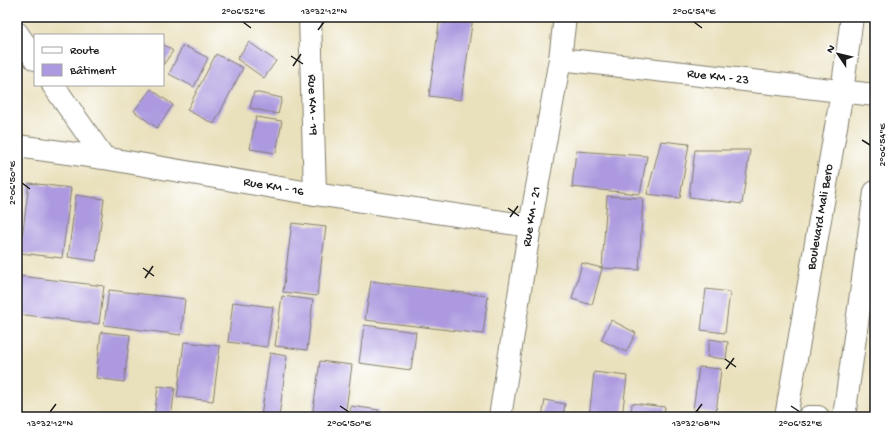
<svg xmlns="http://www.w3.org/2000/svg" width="892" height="434" font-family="'Gochi Hand',sans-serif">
<rect width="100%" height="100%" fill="#fff"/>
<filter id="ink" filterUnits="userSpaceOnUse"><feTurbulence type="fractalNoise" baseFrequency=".025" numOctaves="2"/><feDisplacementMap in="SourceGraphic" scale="8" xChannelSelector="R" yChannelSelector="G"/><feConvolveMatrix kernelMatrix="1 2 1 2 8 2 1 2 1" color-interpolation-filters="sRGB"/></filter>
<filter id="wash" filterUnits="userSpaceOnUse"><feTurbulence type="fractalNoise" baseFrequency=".012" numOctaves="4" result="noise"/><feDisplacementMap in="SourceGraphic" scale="16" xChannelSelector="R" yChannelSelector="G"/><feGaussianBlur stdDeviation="0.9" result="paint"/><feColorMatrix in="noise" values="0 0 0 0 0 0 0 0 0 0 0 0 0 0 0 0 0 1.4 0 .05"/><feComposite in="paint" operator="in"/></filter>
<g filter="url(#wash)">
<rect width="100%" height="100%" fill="#e9e0bc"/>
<g id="blocks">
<g fill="#ac99df">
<polygon points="440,17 473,17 461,100 429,96"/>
<polygon points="249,42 276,61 264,78 237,59"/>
<polygon points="163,44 173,51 163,65"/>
<polygon points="183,45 208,58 194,87 169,74"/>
<polygon points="216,54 243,68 214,124 187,110"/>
<polygon points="151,89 173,105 157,128 134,111"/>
<polygon points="254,92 282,98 278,114 250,108"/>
<polygon points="256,117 282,121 276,153 250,149"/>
<polygon points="661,141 689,144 680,198 647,194"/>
<polygon points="695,150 750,150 742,204 689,197"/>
<polygon points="576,151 647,156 640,194 572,187"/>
<polygon points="29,183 71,188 62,258 20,253"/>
<polygon points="76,195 104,199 96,261 68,257"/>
<polygon points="607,196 643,198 639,270 602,268"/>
<polygon points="292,223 326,227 317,296 283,292"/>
<polygon points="582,263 602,268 592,305 572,299"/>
<polygon points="20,276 104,286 99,324 17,314"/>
<polygon points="371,281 488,296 483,334 365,320"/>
<polygon points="706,289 730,292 725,333 701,330"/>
<polygon points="109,290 185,299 181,335 104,325"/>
<polygon points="282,296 313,300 307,350 275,346"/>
<polygon points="233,302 273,307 267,347 228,342"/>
<polygon points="611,320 636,333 626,352 601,340"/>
<polygon points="364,325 416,332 411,370 359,363"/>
<polygon points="101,332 130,335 124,382 96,378"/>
<polygon points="710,339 728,342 726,359 707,357"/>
<polygon points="184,342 220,346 213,401 177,397"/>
<polygon points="270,353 287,356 279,417 261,417"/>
<polygon points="320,361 352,365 345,417 312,417"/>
<polygon points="699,367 721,369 716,413 693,410"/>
<polygon points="594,372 627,376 622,417 589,417"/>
<polygon points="158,386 175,388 171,417 154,417"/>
<polygon points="545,400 565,404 563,417 542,417"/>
<polygon points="632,403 665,407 664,417 631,417"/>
<polygon points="351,406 379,410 378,417 349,417"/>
</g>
</g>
</g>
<g filter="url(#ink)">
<use href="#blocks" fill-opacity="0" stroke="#827e6c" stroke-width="1"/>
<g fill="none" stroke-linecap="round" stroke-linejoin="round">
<g stroke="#827e6c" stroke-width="24">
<g id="street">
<path id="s1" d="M310,17L315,194"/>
<polyline points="17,33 35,59"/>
<path id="s2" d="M560,59L875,95"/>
<polyline points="53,85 104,158"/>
<path id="s3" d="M17,146L104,158L315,194L530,226"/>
<path id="s4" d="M500,417L530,226L560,59L565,17"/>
</g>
</g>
<g stroke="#827e6c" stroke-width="24">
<g id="primary">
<path id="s5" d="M786,417L842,92L852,17"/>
<polyline points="809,417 818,417"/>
<polyline points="844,417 875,192"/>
</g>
</g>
<use href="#street" stroke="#fff" stroke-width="22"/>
<use href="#primary" stroke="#fff" stroke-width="22"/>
</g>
</g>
<path fill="none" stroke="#1c1c1c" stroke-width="1.5" d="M243,22L251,28M694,22L702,28M318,30L324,22M291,56L303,64M293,66L301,54M862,140L870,145M22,183L30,189M508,208L519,216M510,217L518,206M143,268L154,276M145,278L153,266M725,359L736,367M726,369L734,358M340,406L349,412M791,406L800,412M50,412L56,404M696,412L702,404"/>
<g text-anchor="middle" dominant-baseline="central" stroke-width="3" stroke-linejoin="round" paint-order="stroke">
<g font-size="13" fill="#1c1c1c" stroke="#fff">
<text stroke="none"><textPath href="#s2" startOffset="159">Rue KM - 23</textPath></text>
<text stroke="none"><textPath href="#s1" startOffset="88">Rue KM - 19</textPath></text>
<text stroke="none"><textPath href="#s3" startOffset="260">Rue KM - 16</textPath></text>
<text stroke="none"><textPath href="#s4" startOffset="203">Rue KM - 21</textPath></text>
<text stroke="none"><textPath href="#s5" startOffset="203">Boulevard Mali Bero</textPath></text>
</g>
</g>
<rect width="892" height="434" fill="none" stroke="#fff" stroke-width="44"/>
<rect x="34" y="34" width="130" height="52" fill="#ffffff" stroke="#a4a4a4"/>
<rect x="42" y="47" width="20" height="6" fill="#ffffff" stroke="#a4a4a4"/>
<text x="70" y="54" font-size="12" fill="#1c1c1c">Route</text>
<rect x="42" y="64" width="20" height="12" fill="#ac99df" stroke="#a4a4a4"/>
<text x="70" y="74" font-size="12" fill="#1c1c1c">Bâtiment</text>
<g transform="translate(838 54) rotate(305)" stroke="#ffffff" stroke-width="3" paint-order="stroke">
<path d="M0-3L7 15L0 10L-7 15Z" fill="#1c1c1c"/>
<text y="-6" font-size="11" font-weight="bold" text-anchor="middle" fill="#1c1c1c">N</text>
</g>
<rect x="22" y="22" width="848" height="390" fill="none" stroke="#1c1c1c" stroke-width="1.5"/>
<g font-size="10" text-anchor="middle" fill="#1c1c1c">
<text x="243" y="14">2°06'52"E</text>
<text x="324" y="14">13°32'12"N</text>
<text x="694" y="14">2°06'54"E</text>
<text transform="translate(881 145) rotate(-90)" y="4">2°06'54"E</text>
<text transform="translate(11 183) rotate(-90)" y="4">2°06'50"E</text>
<text x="50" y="426">13°32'12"N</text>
<text x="349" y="426">2°06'50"E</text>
<text x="696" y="426">13°32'08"N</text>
<text x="800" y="426">2°06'52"E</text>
</g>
</svg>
